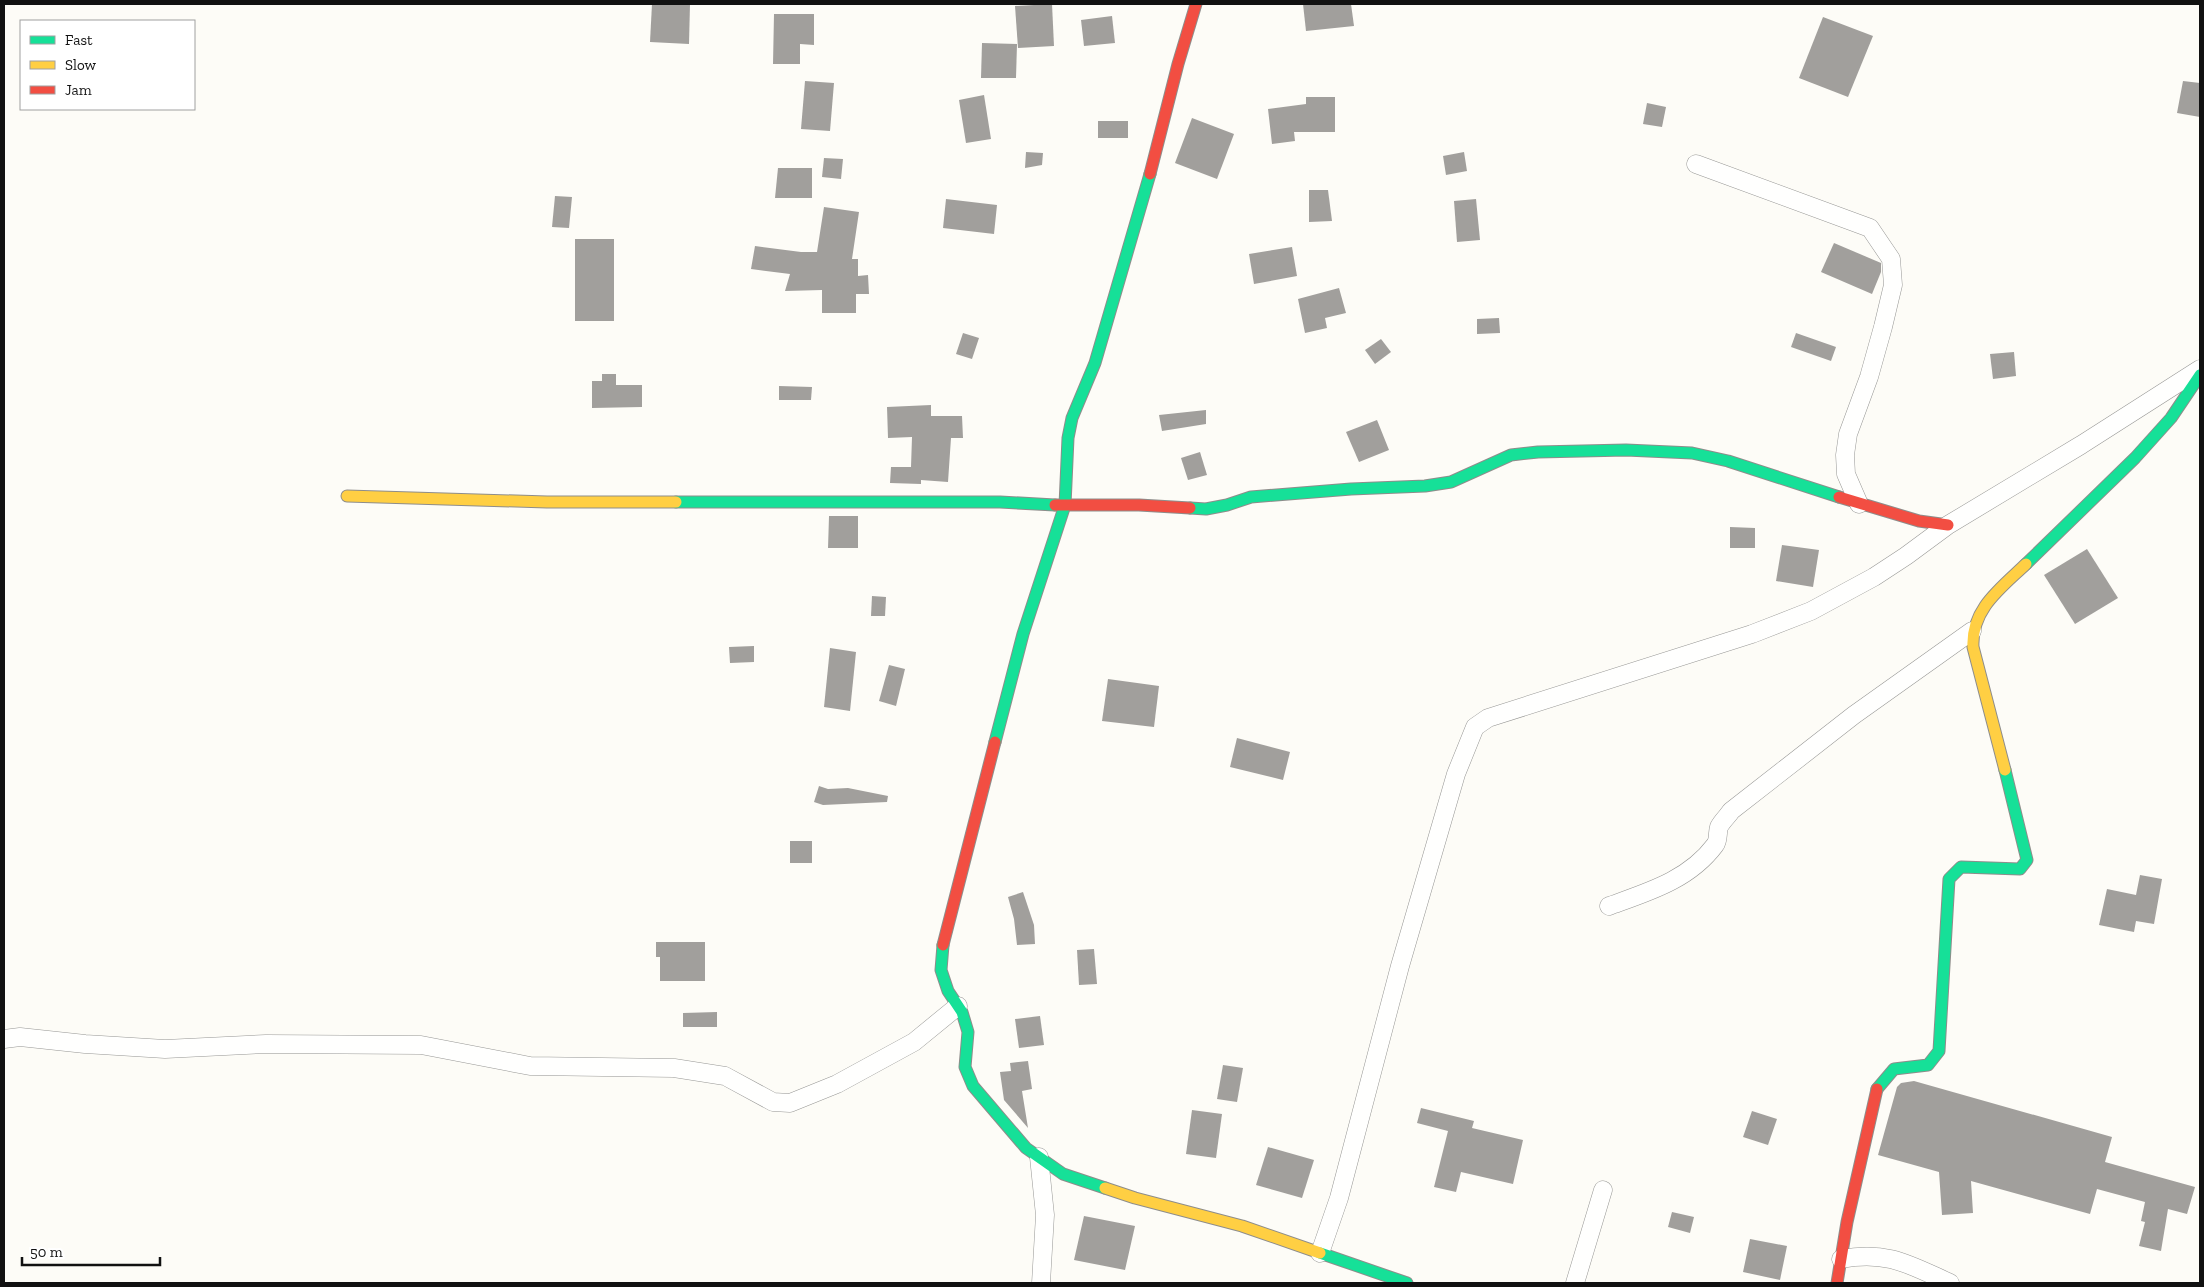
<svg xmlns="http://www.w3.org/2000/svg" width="2204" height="1287" font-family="'Zilla Slab',serif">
<rect width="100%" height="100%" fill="#fdfcf7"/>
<g fill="#a19f9c">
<polygon points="652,4 690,4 689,44 650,42"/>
<polygon points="1052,4 1054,46 1018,48 1015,6"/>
<polygon points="1303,4 1351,4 1354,26 1306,31"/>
<polygon points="774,14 814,14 814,45 800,44 800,64 773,64"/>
<polygon points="1112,16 1115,43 1084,46 1081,20"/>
<polygon points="1823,17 1873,36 1848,97 1799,78"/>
<polygon points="982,43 1017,44 1016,78 981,78"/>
<polygon points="805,81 834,83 830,131 801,129"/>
<polygon points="2183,81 2200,83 2200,117 2177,113"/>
<polygon points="984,95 991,139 966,143 959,100"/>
<polygon points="1306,97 1335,97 1335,132 1294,132 1295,141 1272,144 1268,109 1306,104"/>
<polygon points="1647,103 1666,107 1662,127 1643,124"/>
<polygon points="1192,118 1234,134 1217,179 1175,163"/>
<rect x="1098" y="121" width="30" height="17"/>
<polygon points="1026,152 1043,153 1042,165 1025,168"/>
<polygon points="1464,152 1467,171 1446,175 1443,156"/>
<polygon points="824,158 843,159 841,179 822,177"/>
<polygon points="778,168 812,168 812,198 775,198"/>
<polygon points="1309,190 1328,190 1332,221 1309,222"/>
<polygon points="555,196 572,197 569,228 552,227"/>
<polygon points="946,199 997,205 994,234 943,228"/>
<polygon points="1476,199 1480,240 1457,242 1454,201"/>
<polygon points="824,207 859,212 852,259 858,259 858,276 868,275 869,294 856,294 856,313 822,313 822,290 785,291 790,274 751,269 755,246 801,252 817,252"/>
<rect x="575" y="239" width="39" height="82"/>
<polygon points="1834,243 1881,263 1881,272 1872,294 1821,272"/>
<polygon points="1292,247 1297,276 1254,284 1249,254"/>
<polygon points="1339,288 1346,313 1325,318 1327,328 1305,333 1298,299"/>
<polygon points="1499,318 1500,333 1477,334 1477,319"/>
<polygon points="963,333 979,338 972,359 956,354"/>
<polygon points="1796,333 1836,347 1831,361 1791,347"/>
<polygon points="1381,339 1391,352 1375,364 1365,350"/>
<polygon points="2014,352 2016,376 1993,379 1990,354"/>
<polygon points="602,374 616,374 616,385 642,385 642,407 592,408 592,381 602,381"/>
<polygon points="779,386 812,387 811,400 779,400"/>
<polygon points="931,405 931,416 962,416 963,438 951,438 948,482 921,480 921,484 890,483 891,467 911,467 912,437 888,438 887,407"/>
<polygon points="1206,410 1206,424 1162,431 1159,415"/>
<polygon points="1377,420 1389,450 1359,462 1346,432"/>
<polygon points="1200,452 1207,475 1188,480 1181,458"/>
<polygon points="829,516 858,516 858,548 828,548"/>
<polygon points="1730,527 1755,528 1755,548 1730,548"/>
<polygon points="1782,545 1819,550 1813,587 1776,581"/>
<polygon points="2087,549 2118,598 2075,624 2044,575"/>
<polygon points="872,596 886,597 885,616 871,616"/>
<polygon points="754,646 754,662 730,663 729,647"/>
<polygon points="830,648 856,652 850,711 824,707"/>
<polygon points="889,665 905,669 896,706 879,701"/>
<polygon points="1108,679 1159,686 1154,727 1102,721"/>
<polygon points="1237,738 1290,752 1283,780 1230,767"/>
<polygon points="819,786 828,789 848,788 888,796 887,802 823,805 814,802"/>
<rect x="790" y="841" width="22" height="22"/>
<polygon points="2140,875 2162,879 2154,924 2136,921 2134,932 2099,925 2107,889 2136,895"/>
<polygon points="1023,892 1034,925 1035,944 1017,945 1014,919 1008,897"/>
<polygon points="656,942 705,942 705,981 660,981 660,957 656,957"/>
<polygon points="1094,949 1097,984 1079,985 1077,950"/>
<polygon points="717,1012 717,1027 683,1027 683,1013"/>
<polygon points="1040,1016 1044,1045 1019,1048 1015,1019"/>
<polygon points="1028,1061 1032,1089 1022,1091 1028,1128 1004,1100 1000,1072 1011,1071 1010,1063"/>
<polygon points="1223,1065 1243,1068 1237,1102 1217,1099"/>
<polygon points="1914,1081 2112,1137 2105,1162 2195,1187 2187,1214 2168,1209 2161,1251 2139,1246 2145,1222 2141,1221 2145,1202 2097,1189 2090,1214 1971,1181 1973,1213 1942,1215 1939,1172 1878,1155 1897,1087 1901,1083"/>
<polygon points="1421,1108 1474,1121 1472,1128 1523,1140 1513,1184 1461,1172 1456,1192 1434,1187 1448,1131 1417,1123"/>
<polygon points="1192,1110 1222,1114 1216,1158 1186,1154"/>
<polygon points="1752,1111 1777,1119 1768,1145 1743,1137"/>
<polygon points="1268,1147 1314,1160 1302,1198 1256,1185"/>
<polygon points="1672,1212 1694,1217 1690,1233 1668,1227"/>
<polygon points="1084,1216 1135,1226 1125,1270 1074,1260"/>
<polygon points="1750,1239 1787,1246 1780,1280 1743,1272"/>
</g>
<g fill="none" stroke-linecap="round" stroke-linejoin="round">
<g stroke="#979795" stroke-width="19">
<g id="street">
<polyline points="1696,164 1870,228 1891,259 1893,285 1883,327 1869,377 1848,434 1845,455 1846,474 1859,504"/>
<path d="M1609,906C1648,892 1689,880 1715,845C1719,840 1717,833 1719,827C1722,821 1728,816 1731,811L1854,715L1972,631"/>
<polyline points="4,1039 20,1037 85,1044 165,1049 266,1044 421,1045 530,1066 674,1068 725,1076 773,1102 790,1103 837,1084 914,1042 958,1006"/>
<polyline points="1039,1157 1045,1215 1041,1283"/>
<polyline points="1320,1253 1339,1198 1400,966 1456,774 1475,727 1488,718 1752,634 1811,611 1874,577 1906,556 1948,525 2081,445 2200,369"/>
<path d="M1841,1259C1887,1250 1910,1265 1950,1283"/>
<polyline points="1575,1283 1603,1190"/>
</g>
</g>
<g stroke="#8e8d8b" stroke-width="13">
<g id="fast">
<polyline points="676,502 1000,502 1055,505"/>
<polyline points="1190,508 1206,509 1227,505 1251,497 1351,489 1425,486 1451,482 1511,455 1538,452 1626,450 1692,453 1728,461 1839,497"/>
<polyline points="2026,564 2135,458 2171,418 2200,375"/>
<polyline points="995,742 1023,634 1065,505 1068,438 1072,418 1095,363 1150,174"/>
<polyline points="943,945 941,970 948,991 962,1012 968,1032 965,1067 973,1086 1026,1148 1063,1174 1105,1188"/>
<polyline points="1877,1089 1894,1069 1928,1065 1939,1051 1949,879 1961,867 2020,869 2027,860 2005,770"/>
<polyline points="1320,1253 1407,1283"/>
</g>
</g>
<g stroke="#8e8d8b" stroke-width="13">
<g id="slow">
<polyline points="347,496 547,502 676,502"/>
<path d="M2005,770L1973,647C1971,609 2001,588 2026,564"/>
<polyline points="1105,1188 1135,1198 1242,1226 1320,1253"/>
</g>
</g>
<g stroke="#8e8d8b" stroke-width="13">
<g id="jam">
<polyline points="1150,174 1178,64 1196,4"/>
<polyline points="1839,497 1919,521 1948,525"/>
<polyline points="1055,505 1139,505 1190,508"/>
<polyline points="943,945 995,742"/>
<polyline points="1837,1283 1847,1222 1877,1089"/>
</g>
</g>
<use href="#street" stroke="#fffffe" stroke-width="18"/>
<use href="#fast" stroke="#16e098" stroke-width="11"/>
<use href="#slow" stroke="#ffcf43" stroke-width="11"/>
<use href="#jam" stroke="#f24e42" stroke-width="11"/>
</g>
<rect width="2204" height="1287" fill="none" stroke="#111111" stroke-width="10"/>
<rect x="20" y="20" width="175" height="90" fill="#ffffff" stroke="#a0a0a0"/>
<rect x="30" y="36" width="25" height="8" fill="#16e098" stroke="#a0a0a0"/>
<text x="65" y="45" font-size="15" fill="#111111">Fast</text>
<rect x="30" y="61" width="25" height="8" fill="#ffcf43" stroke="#a0a0a0"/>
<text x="65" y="70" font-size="15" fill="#111111">Slow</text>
<rect x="30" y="86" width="25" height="8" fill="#f24e42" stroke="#a0a0a0"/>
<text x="65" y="95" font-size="15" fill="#111111">Jam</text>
<path d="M22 1257v8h138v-8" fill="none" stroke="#111111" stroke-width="2.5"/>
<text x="30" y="1257" font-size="15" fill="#111111" stroke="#ffffff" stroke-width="4" paint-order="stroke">50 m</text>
</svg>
